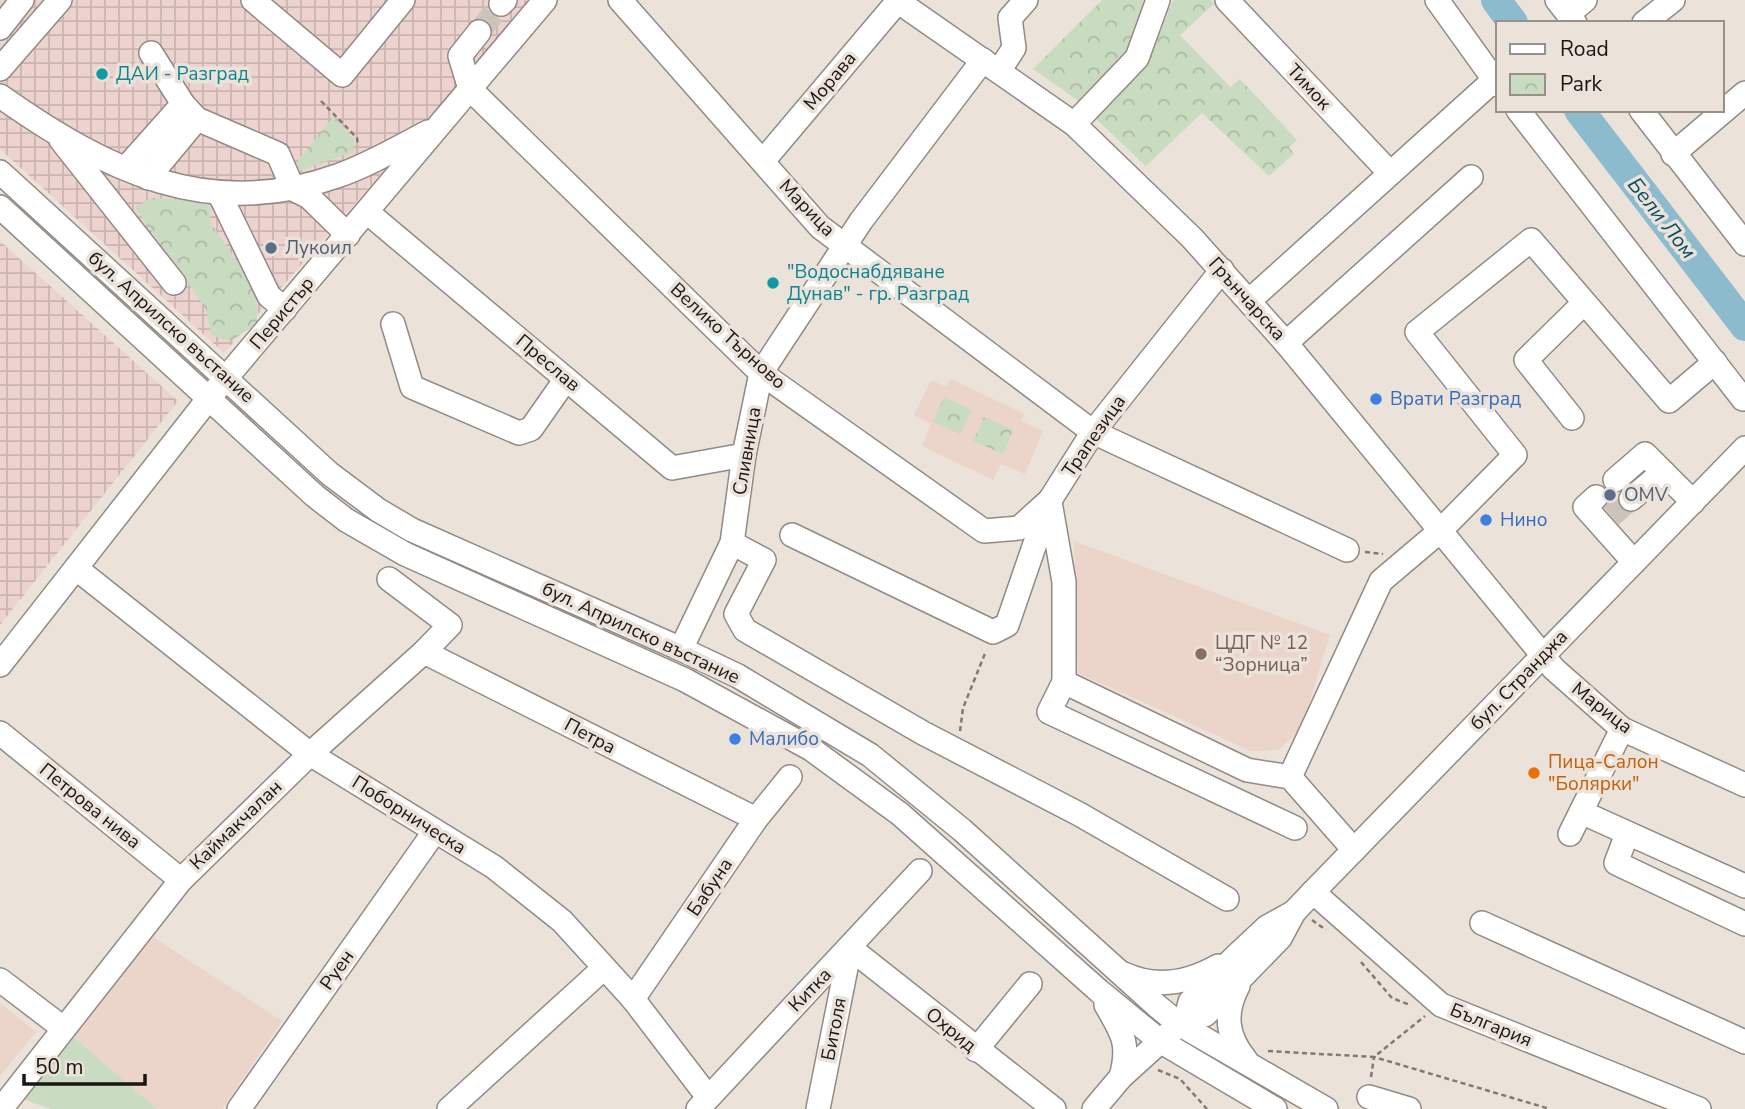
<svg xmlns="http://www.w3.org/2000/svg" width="1745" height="1109" font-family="'Nunito Sans',sans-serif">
<defs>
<pattern id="industrial-grid" width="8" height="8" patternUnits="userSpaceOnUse" patternTransform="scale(1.75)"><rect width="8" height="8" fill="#edd3cf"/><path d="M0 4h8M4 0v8" fill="none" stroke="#cbb4b1"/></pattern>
<pattern id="park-crowns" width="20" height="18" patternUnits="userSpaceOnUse" patternTransform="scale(1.75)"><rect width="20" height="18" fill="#c9dbc0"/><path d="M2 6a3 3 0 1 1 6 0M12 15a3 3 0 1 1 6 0" fill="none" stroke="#acbba4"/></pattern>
</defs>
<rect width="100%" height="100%" fill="#ebe2da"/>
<g fill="url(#industrial-grid)">
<polygon points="0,0 533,0 224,353 0,149"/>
<polygon points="0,241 178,401 0,625"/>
</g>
<g fill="#ebd4c9">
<polygon points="951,379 1024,414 1021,421 1043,431 1025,474 1001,464 993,480 922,446 931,424 914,415 931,380 946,387"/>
<polygon points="1074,541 1330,635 1301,729 1278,750 1251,751 1078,673"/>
<polygon points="153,937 282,1021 222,1109 157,1109 70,1034"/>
<polygon points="0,1003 36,1032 0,1076"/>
</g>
<polygon fill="#c9dbc0" points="70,1034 157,1109 51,1109 26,1100 27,1089"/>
<g fill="url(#park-crowns)">
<polygon points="1102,0 1150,0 1125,57 1080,102 1033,69"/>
<polygon points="1173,0 1211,0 1214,4 1180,35 1230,87 1240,79 1297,140 1289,147 1294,154 1269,176 1202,113 1146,166 1094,117 1150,58"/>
<polygon points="334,116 354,139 354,152 298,171 298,160"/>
<polygon points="150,198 210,201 210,222 257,290 257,324 230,341 211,335 206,309 135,207"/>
<polygon points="944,397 972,410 960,434 933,422"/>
<polygon points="984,417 1013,430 1003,454 973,441"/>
</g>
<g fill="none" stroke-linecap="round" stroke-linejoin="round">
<g stroke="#8bbbcd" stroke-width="30">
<polyline points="1496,0 1513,23"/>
<polyline points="1579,110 1745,326"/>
</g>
<g stroke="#ccc3bc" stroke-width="23" stroke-dasharray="23 11" stroke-linecap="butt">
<polyline points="479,32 501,4"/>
<polyline points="1611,516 1631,499"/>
</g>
<g stroke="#938a83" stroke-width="26">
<g id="minor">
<polyline points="253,0 342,75 403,0"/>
<polyline points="620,0 820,227 1093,432 1347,550"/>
<polyline points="896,0 1074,124 1192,238 1286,343 1554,669 1622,729 1745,785"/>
<polyline points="1227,0 1390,173"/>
<polyline points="1437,0 1498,85"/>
<polyline points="1557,0 1575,23"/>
<polyline points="501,4 505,0"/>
<polyline points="1568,14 1585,0"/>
<polyline points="1644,23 1673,0"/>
<polyline points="0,28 22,0"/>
<polyline points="479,32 460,56 470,89 761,373 984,531 1019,528 1050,500"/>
<polyline points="151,53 183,104 197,119 278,154 293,189 309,197 348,235"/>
<polyline points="0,69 60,0"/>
<polyline points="999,71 1014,48 1010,18 1026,0"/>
<path d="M0,96C105,170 208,222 337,176C369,165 399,147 428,132"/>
<polyline points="1518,110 1743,399"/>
<polyline points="1641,110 1745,244"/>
<polyline points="1074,124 1137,58 1158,0"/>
<polyline points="61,140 174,283"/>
<polyline points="1673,154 1745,93"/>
<polyline points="763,161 898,1"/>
<polyline points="126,168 183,104"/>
<polyline points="0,172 330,474 378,510 412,530 681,649 738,676 870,755 962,830 1157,1006 1179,1024 1326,1109"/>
<polyline points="148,178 197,119"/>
<polyline points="220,195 269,296 285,309"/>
<polyline points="0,207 315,496 346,520 405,554 685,680 811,749 900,814 1099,991 1160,1041 1275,1109"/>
<polyline points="367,212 672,468 744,455"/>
<polyline points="1250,300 1494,80"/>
<polyline points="393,324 412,387 519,433 531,429 566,379"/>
<polyline points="1286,343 1471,177"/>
<polyline points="1572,418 1526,360 1584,303"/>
<polyline points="1615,480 1645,454 1693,502"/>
<polyline points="1596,497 1585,507 1634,562"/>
<polyline points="1631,499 1663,472"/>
<polyline points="1050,502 1064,582 1064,682 1247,770 1290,777 1354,850"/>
<polyline points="792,535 993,632 1007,625 1050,500 1093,432 1222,270"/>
<polyline points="732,543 764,560 736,614 745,630 923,733 1079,814 1227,899"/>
<polyline points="77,569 310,754 494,867 562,921 633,999 708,1097"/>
<polyline points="681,649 732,543 744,455 761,373 861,221 983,60"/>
<polyline points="424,652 756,819"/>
<polyline points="0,665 209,398 545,0"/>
<polyline points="1064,682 1049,712 1295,828"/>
<polyline points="0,733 181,880"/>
<polyline points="1290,777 1381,581 1440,531 1515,455 1417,332 1531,240 1669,401 1715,362"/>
<polyline points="1581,812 1745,886"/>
<polyline points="1570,834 1622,729"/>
<polyline points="1627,834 1616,863 1745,924"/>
<polyline points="1313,892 1441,1005 1699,1109"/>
<polyline points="1482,923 1745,1042"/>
<path d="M1124,974C1156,989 1188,983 1218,966"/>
<polyline points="0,980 63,1028"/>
<path d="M1238,986C1224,1013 1226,1036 1246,1060"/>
<polyline points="633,999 756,819 790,777"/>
<path d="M1106,1005C1123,1034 1130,1044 1121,1077"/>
<polyline points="1186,1018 1205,1015 1280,938 1294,912 1313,892 1745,448"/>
<polyline points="976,1050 1030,984"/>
<polyline points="1369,1097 1409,1109"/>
<polyline points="1,1109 181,880 310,754 424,652 450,625 389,579"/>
<polyline points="239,1109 435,831"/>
<polyline points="449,1109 604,968"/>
<polyline points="698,1109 920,871"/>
<polyline points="818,1109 850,948 1054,1109"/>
<polyline points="1094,1109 1121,1077 1186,1018 1190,1002 1236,956 1267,927 1294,912"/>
</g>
</g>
<g stroke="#807a75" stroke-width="2.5" stroke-dasharray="5 3.5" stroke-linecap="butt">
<polyline points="321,101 357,138 358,146"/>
<polyline points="1365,552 1383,554"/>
<polyline points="960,731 963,708 986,651"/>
<polyline points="1312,920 1326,930"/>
<polyline points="1361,962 1392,998 1410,1005"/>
<polyline points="1268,1051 1374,1057 1425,1016"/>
<polyline points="1158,1070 1180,1079 1207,1109"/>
<polyline points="1371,1077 1374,1057 1550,1109"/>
</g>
<use href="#minor" stroke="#fff" stroke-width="23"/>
</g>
<g fill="#0f9aa8" stroke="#ebe2da" stroke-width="2.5">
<circle cx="102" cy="74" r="7"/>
<circle cx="773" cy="283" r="7"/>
</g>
<g fill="#5c6f8a" stroke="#ebe2da" stroke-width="2.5">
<circle cx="271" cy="248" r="7"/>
<circle cx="1610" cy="495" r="7"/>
</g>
<g fill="#3f7fe0" stroke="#ebe2da" stroke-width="2.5">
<circle cx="1376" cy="399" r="7"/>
<circle cx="1486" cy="520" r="7"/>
<circle cx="735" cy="739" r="7"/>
</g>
<circle fill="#8d6e63" stroke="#ebe2da" stroke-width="2.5" cx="1201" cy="654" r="7"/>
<circle fill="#e8710a" stroke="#ebe2da" stroke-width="2.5" cx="1534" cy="773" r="7"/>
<g text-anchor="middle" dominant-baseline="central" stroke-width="7" stroke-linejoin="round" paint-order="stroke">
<g font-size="19" fill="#0d838f" stroke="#ebe2da" text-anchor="start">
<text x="116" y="74">ДАИ - Разград</text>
<text x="787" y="272">"Водоснабдяване<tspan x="787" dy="22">Дунав" - гр. Разград</tspan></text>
</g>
<g font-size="19" fill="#1a1614" stroke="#ebe2da">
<text transform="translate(830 81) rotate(-50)">Морава</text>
<text transform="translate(1309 87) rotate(47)">Тимок</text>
<text transform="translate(807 208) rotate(46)">Марица</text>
<text transform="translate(1247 299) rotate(48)">Грънчарска</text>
<text transform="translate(282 313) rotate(-50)">Перистър</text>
<text transform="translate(171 327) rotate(42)">бул. Априлско въстание</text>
<text transform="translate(728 336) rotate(42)">Велико Търново</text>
<text transform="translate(548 363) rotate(40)">Преслав</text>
<text transform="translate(1094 436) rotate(-55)">Трапезица</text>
<text transform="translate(747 451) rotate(-80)">Сливница</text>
<text transform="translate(641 633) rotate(25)">бул. Априлско въстание</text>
<text transform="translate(1519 680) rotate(-46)">бул. Странджа</text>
<text transform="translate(1602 708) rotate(38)">Марица</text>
<text transform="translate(590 736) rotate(28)">Петра</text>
<text transform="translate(90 806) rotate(39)">Петрова нива</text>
<text transform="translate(409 815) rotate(32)">Поборническа</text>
<text transform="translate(236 825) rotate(-44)">Каймакчалан</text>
<text transform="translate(710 887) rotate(-56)">Бабуна</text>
<text transform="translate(337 970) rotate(-55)">Руен</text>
<text transform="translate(810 990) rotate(-46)">Китка</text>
<text transform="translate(1491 1025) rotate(22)">България</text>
<text transform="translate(834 1029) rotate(-79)">Битоля</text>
<text transform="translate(951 1030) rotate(39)">Охрид</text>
</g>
<g font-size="19" fill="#4e5e75" stroke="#ebe2da" text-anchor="start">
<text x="285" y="248">Лукоил</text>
<text x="1624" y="495">OMV</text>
</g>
<g font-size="19" fill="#366cbe" stroke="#ebe2da" text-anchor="start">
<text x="1390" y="399">Врати Разград</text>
<text x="1500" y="520">Нино</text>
<text x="749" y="739">Малибо</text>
</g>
<g font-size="19" fill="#785e54" stroke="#ebe2da" text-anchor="start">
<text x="1215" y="643">ЦДГ № 12<tspan x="1215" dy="22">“Зорница”</tspan></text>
</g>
<g font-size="19" fill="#c56008" stroke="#ebe2da" text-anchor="start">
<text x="1548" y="762">Пица-Салон<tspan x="1548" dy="22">"Болярки"</tspan></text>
</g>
<g font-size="21" font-style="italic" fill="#064d5f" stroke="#ebe2da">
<text transform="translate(1662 218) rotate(52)">Бели Лом</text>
</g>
</g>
<rect x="1496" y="21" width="228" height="91" fill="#ebe2da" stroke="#97908b" stroke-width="2"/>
<rect x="1510" y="44" width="35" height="10" fill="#ffffff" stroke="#97908b" stroke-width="2"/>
<text x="1560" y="56" font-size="21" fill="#1a1614">Road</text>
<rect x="1510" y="74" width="35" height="21" fill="url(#park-crowns)" stroke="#97908b" stroke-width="2"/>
<text x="1560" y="91" font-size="21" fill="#1a1614">Park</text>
<path d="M24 1074v10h121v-10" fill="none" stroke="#1a1614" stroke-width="3.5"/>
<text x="35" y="1074" font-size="21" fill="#1a1614" stroke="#ebe2da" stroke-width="5" paint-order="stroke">50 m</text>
</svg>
